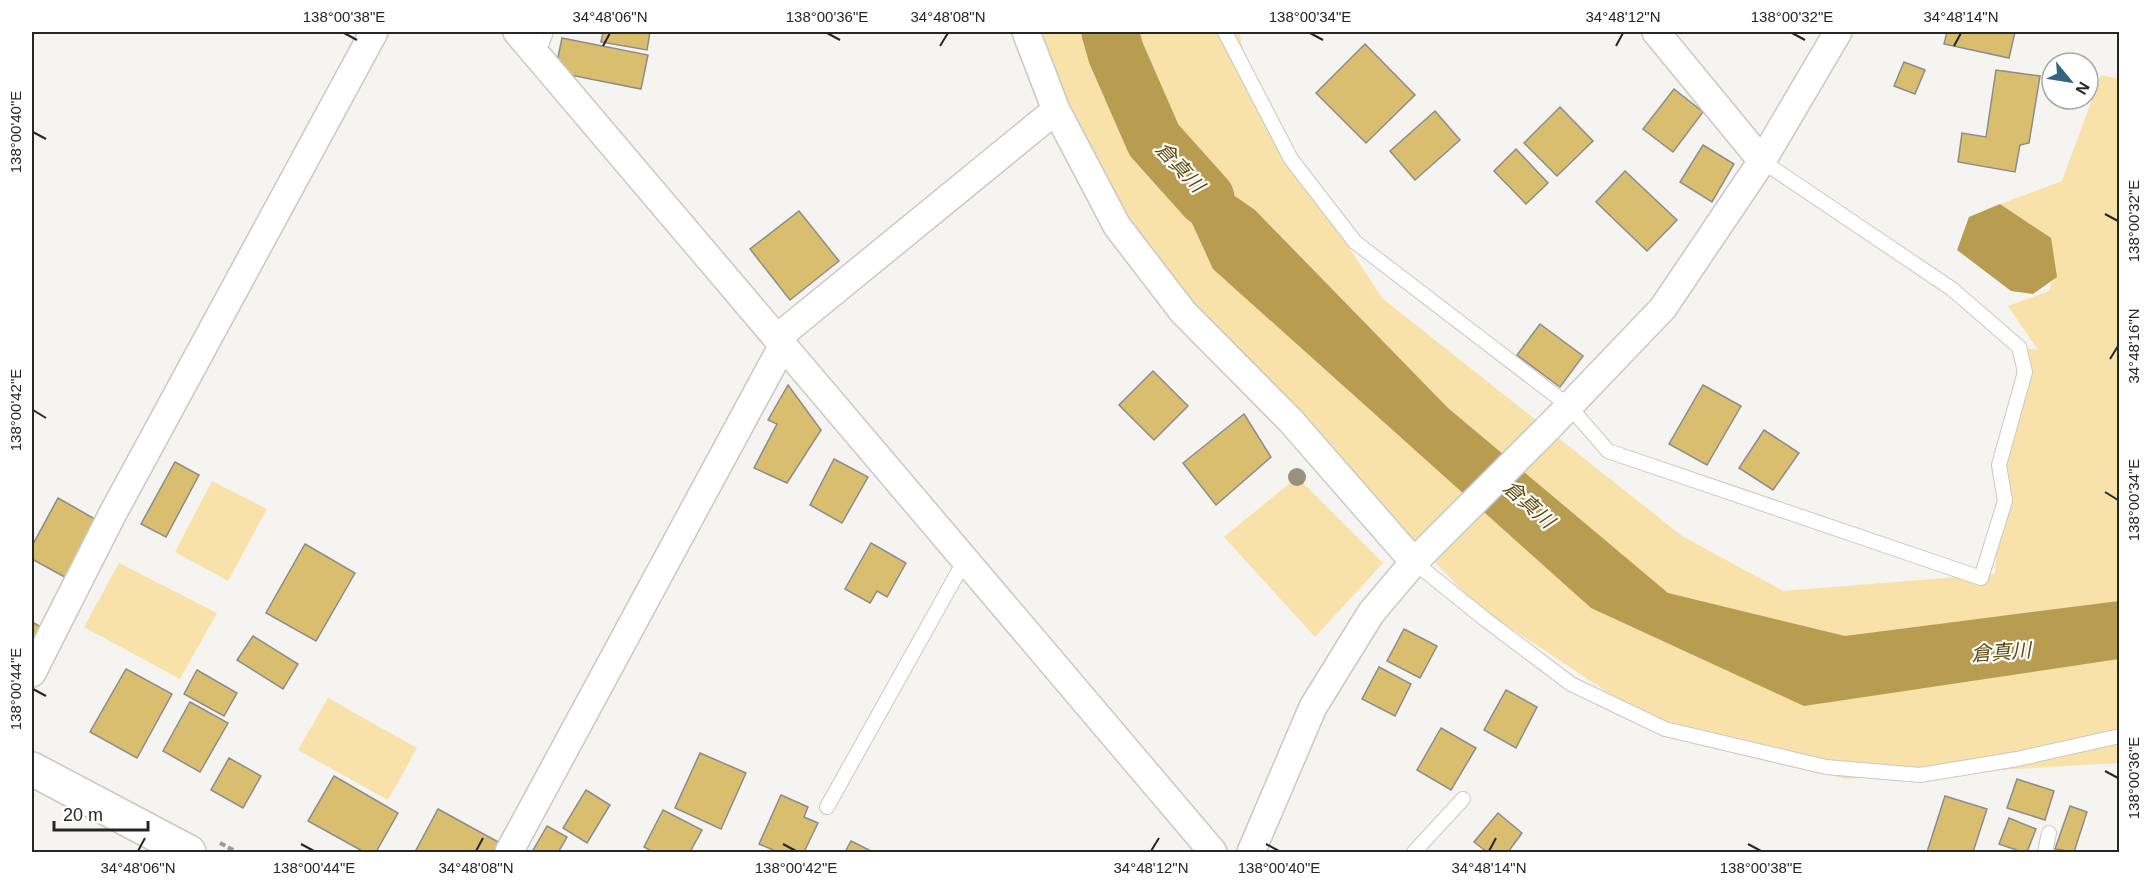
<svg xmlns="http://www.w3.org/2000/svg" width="2151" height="884" font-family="Helvetica,'Noto Sans JP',sans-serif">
<rect width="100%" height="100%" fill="#f6f4f1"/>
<g fill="#f8e2a9">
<polygon points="1029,32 1239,32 1256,105 1382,298 1682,536 1783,591 1995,574 2002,470 2011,435 2019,347 2038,350 2008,306 2049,291 2056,270 2047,235 2000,204 2062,181 2101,75 2119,79 2119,763 1845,779 1660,727 1476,605 1130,244"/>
<polygon points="1297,477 1383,563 1315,637 1224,537"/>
<polygon points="212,481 267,509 228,581 175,552"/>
<polygon points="119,563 217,613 180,679 84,627"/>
<polygon points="328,698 417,748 388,800 298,750"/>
</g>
<g fill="#b89c4f">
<polygon points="1154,140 1255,210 1448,408 1668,593 1845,636 2119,601 2119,659 1804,706 1591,608 1213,269"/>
<polygon points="2000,204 2051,238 2057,277 2033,294 2011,291 1957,250 1969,217"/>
</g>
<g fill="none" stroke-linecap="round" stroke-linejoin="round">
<polyline stroke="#b89c4f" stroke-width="57" points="1110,32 1116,53 1154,140 1206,198"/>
</g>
<g fill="#dabe70" stroke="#8d8c89" stroke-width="1.5">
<polygon points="603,32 650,32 647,50 601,42"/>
<polygon points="1947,32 2015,32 2009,58 1944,44"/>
<polygon points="562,38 648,55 641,89 555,72"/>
<polygon points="1365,44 1415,95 1366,143 1316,93"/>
<polygon points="1904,62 1925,70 1915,94 1894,86"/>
<polygon points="1996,70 2040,76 2029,143 2020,145 2015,172 1958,162 1962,133 1986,137"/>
<polygon points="1674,89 1703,112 1673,152 1643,129"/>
<polygon points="1560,107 1593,141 1557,176 1524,143"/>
<polygon points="1435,111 1460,140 1415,180 1390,151"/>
<polygon points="1703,145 1734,164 1712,202 1680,182"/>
<polygon points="1516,149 1548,183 1526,204 1494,171"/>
<polygon points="1625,171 1677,220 1647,251 1596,202"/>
<polygon points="799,211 839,261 790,300 750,249"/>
<polygon points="1540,324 1583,356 1560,387 1517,355"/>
<polygon points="1153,371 1188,406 1154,440 1119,405"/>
<polygon points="788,385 821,430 787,483 754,468 777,424 768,420"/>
<polygon points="1703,385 1741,406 1707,465 1669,444"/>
<polygon points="1244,414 1271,457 1216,505 1183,463"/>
<polygon points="1764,430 1799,453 1773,490 1739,468"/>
<polygon points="834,459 868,477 842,523 810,505"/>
<polygon points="175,462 199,475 166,537 141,524"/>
<polygon points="58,498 102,523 70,580 32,559 32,546"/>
<polygon points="871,543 906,563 887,597 877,591 870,603 845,589"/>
<polygon points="305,544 355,573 316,641 266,613"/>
<polygon points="32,622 43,628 32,649"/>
<polygon points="1404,629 1437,646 1420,678 1387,661"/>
<polygon points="253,636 298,664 283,689 237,660"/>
<polygon points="1379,667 1411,684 1395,716 1362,699"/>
<polygon points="126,669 172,694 137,758 90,732"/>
<polygon points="197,670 237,693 224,716 184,694"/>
<polygon points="1506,690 1537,707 1516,748 1484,730"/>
<polygon points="190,702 228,723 200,772 163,751"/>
<polygon points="1441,728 1476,748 1451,790 1417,770"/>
<polygon points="700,753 746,773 721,829 675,808"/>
<polygon points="229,758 261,776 243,808 211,790"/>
<polygon points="334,776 398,813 376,852 364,852 308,821"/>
<polygon points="2017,779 2054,791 2045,820 2007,808"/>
<polygon points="586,790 610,805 587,843 563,828"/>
<polygon points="781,795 808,807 804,817 818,823 804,852 778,852 759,844"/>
<polygon points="1945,796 1987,809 1973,852 1927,852"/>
<polygon points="2070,806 2087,812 2074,852 2055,849"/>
<polygon points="438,809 502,844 498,852 415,852"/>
<polygon points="663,810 702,830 690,852 653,852 644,847"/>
<polygon points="1498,813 1522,833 1508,852 1487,852 1474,842"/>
<polygon points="2009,818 2036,829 2027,852 2022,852 1999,844"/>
<polygon points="547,826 567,837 559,851 561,852 532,852"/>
<polygon points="851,841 873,852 845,852"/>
</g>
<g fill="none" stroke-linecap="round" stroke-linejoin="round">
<g stroke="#c9c8c5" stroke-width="16">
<g id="lane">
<polyline points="1225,32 1291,159 1355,242 1569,406 1608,451 1981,578 2005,501 1999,465 2025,372 2019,347 1952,289 1762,161"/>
<polyline points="537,55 546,32"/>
<polyline points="1414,562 1486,620 1571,684 1665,729 1826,767 1920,775 2017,759 2120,736"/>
<polyline points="827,807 965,560"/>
<polyline points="1414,852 1463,799"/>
<polyline points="2045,852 2049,833"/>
</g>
</g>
<g stroke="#c9c8c5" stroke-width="30">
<g id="street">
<polyline points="517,32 1213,852"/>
<polyline points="1026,32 1056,110 1117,226 1183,312 1290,420 1414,562"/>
<polyline points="1656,32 1762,161"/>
<polyline points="777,338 1056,110"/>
<polyline points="32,673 113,513 374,32"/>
<polyline points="509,852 783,345"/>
<polyline points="1251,852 1313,707 1371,613 1414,562 1553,423 1663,308 1762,161 1838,32"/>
</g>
</g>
<g stroke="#c9c8c5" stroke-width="36">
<polyline id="primary" points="32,769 189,852"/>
</g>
<polyline stroke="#9c9b98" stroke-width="4" stroke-dasharray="6 3" stroke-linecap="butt" points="220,843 237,852"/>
<use href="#lane" stroke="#fff" stroke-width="14"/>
<use href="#street" stroke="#fff" stroke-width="27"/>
<use href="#primary" stroke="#fff" stroke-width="33"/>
</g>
<circle fill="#99917e" cx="1297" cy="477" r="9"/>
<path fill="none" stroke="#262625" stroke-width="2" d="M344,33L357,40M827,33L840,40M1310,33L1323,40M1792,33L1805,40M603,46L610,33M940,46L948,33M1616,46L1623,33M1954,46L1961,33M33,132L46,139M2105,214L2118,221M2110,359L2118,346M33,410L46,418M2105,492L2118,500M33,689L46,696M2105,771L2118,778M301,844L314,851M783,844L796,851M1266,844L1279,851M1748,844L1761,851M138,851L145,838M476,851L483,838M1151,851L1159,838M1489,851L1496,838"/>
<g text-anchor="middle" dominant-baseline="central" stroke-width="4.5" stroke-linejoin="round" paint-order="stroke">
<g font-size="20" font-style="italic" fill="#5f4b0e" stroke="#fff">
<text transform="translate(1180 167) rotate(47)">倉真川</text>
<text transform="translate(1529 504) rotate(42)">倉真川</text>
<text transform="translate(2001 652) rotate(-4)">倉真川</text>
</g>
</g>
<rect width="2151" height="884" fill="none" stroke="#ffffff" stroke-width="66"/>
<g transform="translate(2070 81) rotate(120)"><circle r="28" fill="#ffffff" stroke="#a8a8a8" stroke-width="1.5"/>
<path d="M0-4.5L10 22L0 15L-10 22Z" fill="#336684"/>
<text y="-9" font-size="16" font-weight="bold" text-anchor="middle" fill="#262625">N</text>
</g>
<path d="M54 821v9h94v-9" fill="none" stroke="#262625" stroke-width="3"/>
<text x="63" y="821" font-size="18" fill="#262625" stroke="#ffffff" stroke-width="4.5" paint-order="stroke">20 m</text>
<rect x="33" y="33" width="2085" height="818" fill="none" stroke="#262625" stroke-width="2"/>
<g font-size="15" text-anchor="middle" fill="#262625">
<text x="344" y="22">138°00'38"E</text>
<text x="610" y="22">34°48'06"N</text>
<text x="827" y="22">138°00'36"E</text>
<text x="948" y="22">34°48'08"N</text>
<text x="1310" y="22">138°00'34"E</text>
<text x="1623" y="22">34°48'12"N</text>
<text x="1792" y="22">138°00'32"E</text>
<text x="1961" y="22">34°48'14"N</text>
<text transform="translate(16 132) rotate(-90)" y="5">138°00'40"E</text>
<text transform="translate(2134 221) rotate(-90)" y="5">138°00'32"E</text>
<text transform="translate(2134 346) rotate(-90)" y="5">34°48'16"N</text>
<text transform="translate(16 410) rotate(-90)" y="5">138°00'42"E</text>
<text transform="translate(2134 500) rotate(-90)" y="5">138°00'34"E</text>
<text transform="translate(16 689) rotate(-90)" y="5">138°00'44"E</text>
<text transform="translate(2134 778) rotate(-90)" y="5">138°00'36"E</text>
<text x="138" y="873">34°48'06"N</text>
<text x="314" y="873">138°00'44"E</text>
<text x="476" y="873">34°48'08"N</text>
<text x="796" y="873">138°00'42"E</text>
<text x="1151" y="873">34°48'12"N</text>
<text x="1279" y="873">138°00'40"E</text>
<text x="1489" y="873">34°48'14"N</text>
<text x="1761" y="873">138°00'38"E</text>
</g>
</svg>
